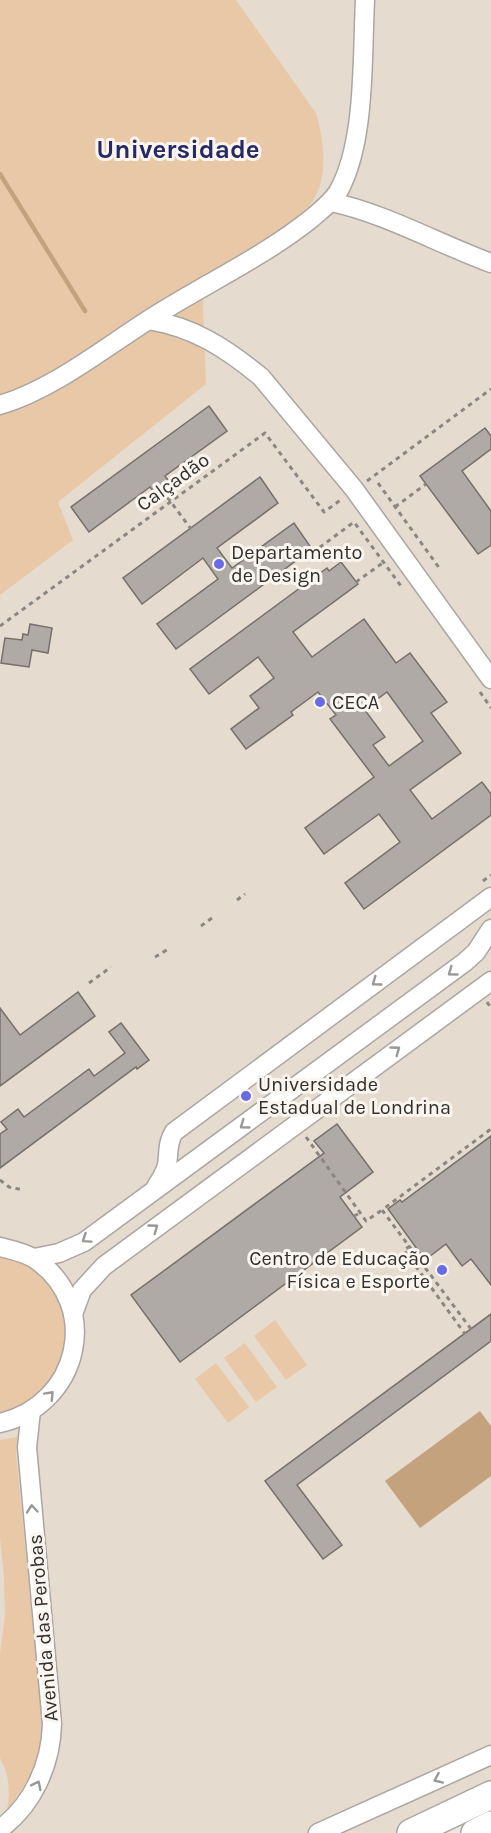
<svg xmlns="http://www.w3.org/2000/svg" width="491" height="1833" font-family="Karla,sans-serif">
<rect width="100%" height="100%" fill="#ede8e2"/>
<polygon fill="#e6dbcf" points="0,0 491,0 491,1790 399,1833 0,1833"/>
<g fill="#e9c8a7">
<path d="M0,0H236L316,113C324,140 329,177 312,202C309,207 303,211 299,215C270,240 235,258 202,277L206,384L58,502L73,540L0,595Z"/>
<path d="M0,1255C13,1256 28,1264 37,1273C48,1283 59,1296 63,1311C75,1354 46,1407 0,1413Z"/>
<polygon points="275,1320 307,1365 286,1380 254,1336"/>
<polygon points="245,1343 277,1387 256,1402 224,1358"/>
<polygon points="216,1363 249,1407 228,1423 195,1379"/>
<path d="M17,1437L16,1455L39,1680L42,1735L37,1760L29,1778L7,1811C10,1791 10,1776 0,1758V1653L5,1615L4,1576L0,1538V1440Z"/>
</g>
<polygon fill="#c4a27e" points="480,1411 491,1426 491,1476 420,1528 385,1481"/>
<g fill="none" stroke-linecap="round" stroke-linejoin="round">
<polyline stroke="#c4a27e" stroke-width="4.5" points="0,174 85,311"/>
</g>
<g fill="#afaaa5" stroke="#75706b" stroke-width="1.5" fill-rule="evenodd">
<polygon points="209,406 227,431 165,476 171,484 156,495 150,487 89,532 71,507"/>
<polygon points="485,428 491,436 491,449 462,471 491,511 491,545 478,554 420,476"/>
<polygon points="260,477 278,503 217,548 232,568 294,523 312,549 176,649 157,624 218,579 203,558 142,604 123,578"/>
<path d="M341,562L358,584L293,632L312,657L364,619L396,663L410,653L447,702L431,713L461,753L410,790L432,819L482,782L491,794V815L364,909L345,883L400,842L379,814L324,854L305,828L374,777L330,719L336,715L318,692L291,712L293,715L246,749L231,729L259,708L250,696L274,678L258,657L209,694L190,669L327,568L329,571ZM387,692L423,741L389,766L373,745L385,737L364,709Z"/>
<polygon points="30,624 52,628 48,653 32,650 29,667 1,663 5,638 22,640 23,634 28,635"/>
<polygon points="78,992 95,1016 0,1086 0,1008 20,1035"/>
<polygon points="121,1023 149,1060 137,1069 136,1067 0,1168 0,1134 7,1129 1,1122 18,1109 24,1117 89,1069 94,1076 125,1053 109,1032"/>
<polygon points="337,1124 373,1172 340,1197 362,1227 180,1362 131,1295 324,1153 314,1141"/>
<polygon points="491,1136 491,1285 471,1259 462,1266 446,1244 425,1260 388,1209 400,1200 402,1202"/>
<polygon points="491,1314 491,1341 297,1485 342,1545 323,1559 265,1481"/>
</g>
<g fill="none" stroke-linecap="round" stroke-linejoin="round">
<g stroke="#aba6a1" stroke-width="21">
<g id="minor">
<path d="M331,202C384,213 439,244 491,263"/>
<path d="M149,320C194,327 227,349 261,377L354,489L491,679"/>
<path d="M0,405C57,388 110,343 161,312C211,281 266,255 312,218C321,210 331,203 338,192C366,143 362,57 365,0"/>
<path d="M156,1187C160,1180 165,1174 167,1165C169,1153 167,1143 174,1132L491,897"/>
<path d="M0,1247C12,1250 24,1252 35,1259C103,1306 79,1405 0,1423"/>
<polyline points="34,1258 59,1253 84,1242 465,962 476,952 491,929"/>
<polyline points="73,1314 82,1290 104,1266 491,981"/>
<path d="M0,1829C33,1805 51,1764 52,1724L27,1447L31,1411"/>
<polyline points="318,1833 491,1755"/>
</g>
</g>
<g stroke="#aba6a1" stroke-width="30">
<g id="highway">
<polyline points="411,1833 491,1795"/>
<polyline points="475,1833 491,1825"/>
</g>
</g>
<g stroke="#8a8682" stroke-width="3" stroke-dasharray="4.5 4.5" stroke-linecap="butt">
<polyline points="367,481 491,389"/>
<polyline points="378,483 440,569"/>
<polyline points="162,490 191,529"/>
<polyline points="395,507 426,484"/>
<polyline points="306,553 308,556 354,522 401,586"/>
<polyline points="356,582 384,562"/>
<polyline points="0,626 265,433 324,512 342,499"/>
<polyline points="480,692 491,708"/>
<polyline points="483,881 491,875"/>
<polyline points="237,900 245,894"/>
<polyline points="201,926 212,918"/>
<polyline points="155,957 170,948"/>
<polyline points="89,983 111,967"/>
<polyline points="487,1002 491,1008"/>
<polyline points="306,1137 366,1221 382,1210"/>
<polyline points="0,1180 9,1187 23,1190"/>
<polyline points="354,1216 360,1213"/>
<polyline points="410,1246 404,1250 465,1334"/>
<polyline points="471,1329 382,1210 491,1129"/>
</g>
<use href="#minor" stroke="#fff" stroke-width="18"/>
<use href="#highway" stroke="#fff" stroke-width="27"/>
</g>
<defs><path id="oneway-chevron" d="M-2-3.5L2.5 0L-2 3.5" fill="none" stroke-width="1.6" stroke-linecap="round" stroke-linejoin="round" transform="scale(1.5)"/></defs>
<g stroke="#989896">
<use href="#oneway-chevron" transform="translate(452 972) rotate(144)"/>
<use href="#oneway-chevron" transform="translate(376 982) rotate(144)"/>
<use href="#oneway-chevron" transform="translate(396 1050) rotate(-36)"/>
<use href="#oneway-chevron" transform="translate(244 1125) rotate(144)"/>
<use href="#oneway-chevron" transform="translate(154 1228) rotate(-36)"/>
<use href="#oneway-chevron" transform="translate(86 1239) rotate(146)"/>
<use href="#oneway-chevron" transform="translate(50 1395) rotate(-47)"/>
<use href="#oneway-chevron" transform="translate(32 1509) rotate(-95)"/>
<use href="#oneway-chevron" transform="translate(438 1779) rotate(156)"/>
<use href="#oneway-chevron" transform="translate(37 1785) rotate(-63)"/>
</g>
<g fill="#676be4" stroke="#fbf5ef" stroke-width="2">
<circle cx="219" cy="564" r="6"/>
<circle cx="320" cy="702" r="6"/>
<circle cx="246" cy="1096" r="6"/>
<circle cx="442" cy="1270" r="6"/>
</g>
<g text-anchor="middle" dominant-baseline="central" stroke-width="6" stroke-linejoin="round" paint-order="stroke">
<g font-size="20" fill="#32302d" stroke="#fbf5ef">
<text transform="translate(173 482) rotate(-36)">Calçadão</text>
<text transform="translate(43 1628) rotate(-95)">Avenida das Perobas</text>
</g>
<g font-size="20" fill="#32302d" stroke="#fbf5ef" text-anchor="start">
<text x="231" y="552">Departamento<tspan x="231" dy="23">de Design</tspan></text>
<text x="332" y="702">CECA</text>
<text x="258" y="1084">Universidade<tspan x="258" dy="23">Estadual de Londrina</tspan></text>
<text x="430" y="1258" text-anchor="end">Centro de Educação<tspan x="430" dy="23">Física e Esporte</tspan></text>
</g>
<g font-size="26" font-weight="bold" fill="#272963" stroke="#fbf5ef">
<text x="178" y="149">Universidade</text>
</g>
</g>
</svg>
